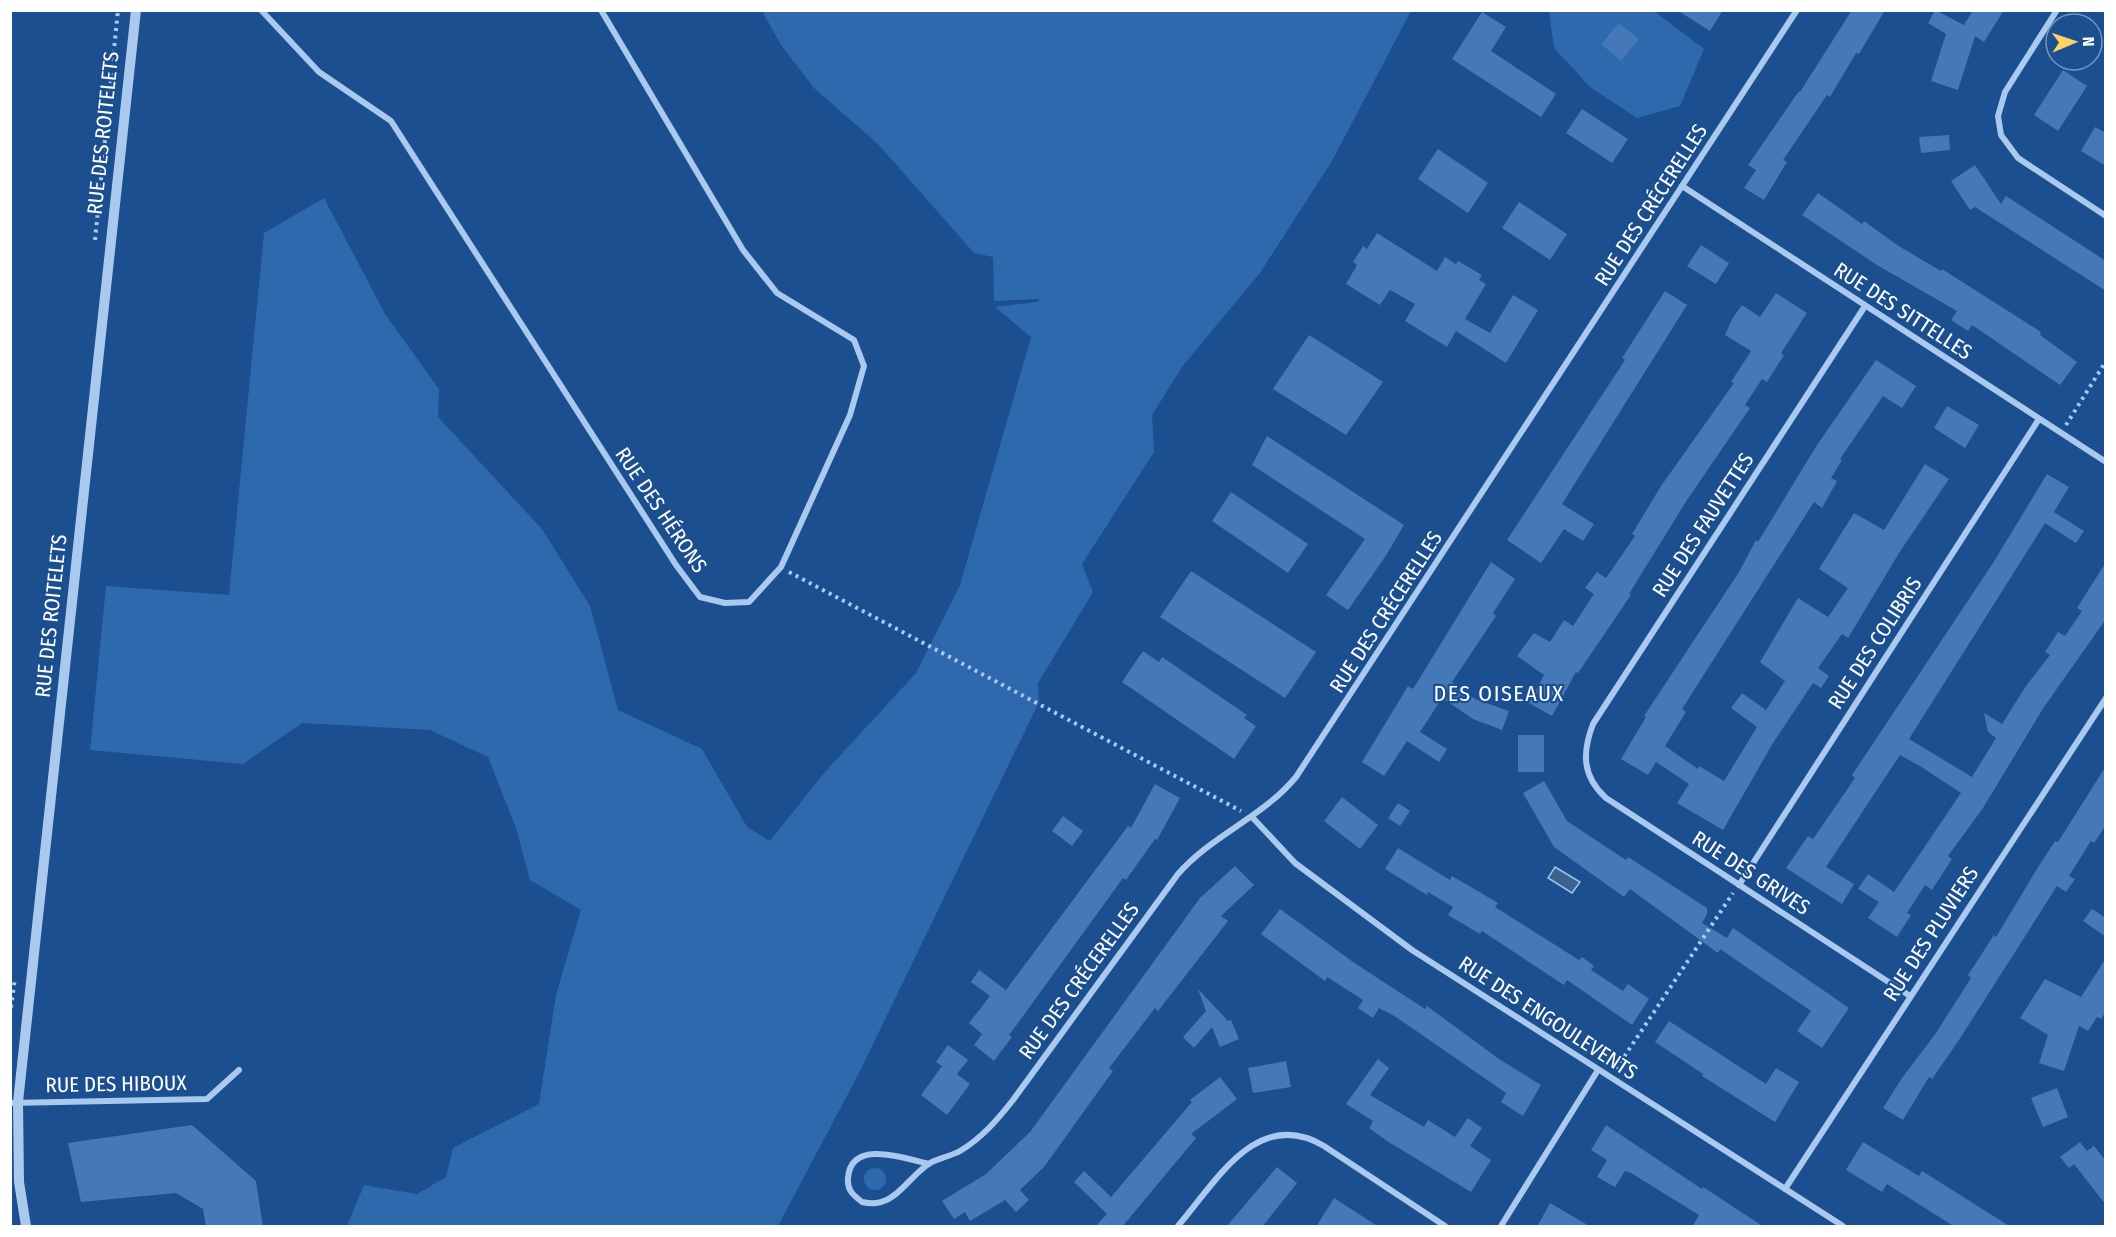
<svg xmlns="http://www.w3.org/2000/svg" width="2116" height="1237" font-family="'Fira Sans Condensed',sans-serif">
<rect width="100%" height="100%" fill="#1b4f8f"/>
<g fill="#2e69ad">
<polygon points="762,11 1411,11 1332,161 1260,273 1182,367 1152,415 1154,452 1082,564 1093,592 1038,683 1039,702 859,1073 778,1226 347,1226 364,1185 417,1194 446,1177 453,1148 539,1104 556,995 581,910 530,880 516,828 488,757 430,730 302,723 243,764 90,750 106,586 229,595 264,233 324,198 385,314 439,389 438,417 542,529 590,606 618,710 702,749 747,827 770,841 824,773 916,673 960,585 1031,337 995,307 1037,302 1040,299 994,301 993,257 974,253 878,144 814,88 781,45"/>
<polygon points="1549,11 1654,11 1704,49 1680,106 1637,118 1590,87 1554,48"/>
<circle cx="875" cy="1179" r="11"/>
</g>
<polygon fill="#3c6290" stroke="#9cc4f0" stroke-width="1.5" points="1555,867 1580,882 1572,893 1548,878"/>
<g fill="#4478b7">
<polygon points="1677,10 1723,10 1710,31"/>
<polygon points="1852,10 1885,10 1859,54 1856,53 1830,97 1827,95 1783,160 1787,162 1764,200 1744,188 1756,170 1748,165 1799,91 1800,92"/>
<polygon points="1935,10 1964,25 1973,10 2004,10 1984,42 1975,36 1958,90 1931,81 1946,34 1928,23"/>
<polygon points="1482,12 1506,27 1491,51 1556,94 1541,117 1452,59"/>
<polygon points="1619,23 1639,39 1621,61 1601,44"/>
<polygon points="2063,70 2087,86 2058,131 2034,115"/>
<polygon points="1582,109 1628,139 1612,163 1566,133"/>
<polygon points="2095,127 2106,133 2106,166 2081,151"/>
<polygon points="1949,135 1950,150 1921,153 1919,137"/>
<polygon points="1438,149 1488,183 1468,213 1418,179"/>
<polygon points="1975,165 2001,204 2006,196 2106,261 2106,291 1975,207 1970,210 1951,181"/>
<polygon points="1818,193 1862,224 1864,221 1897,245 1941,271 1942,269 2041,332 2040,335 2077,362 2060,385 1972,325 1968,331 1951,320 1957,311 1877,265 1802,215"/>
<polygon points="1519,202 1567,234 1550,260 1502,228"/>
<polygon points="1377,233 1437,271 1445,257 1456,264 1458,261 1482,275 1479,280 1486,284 1465,319 1490,333 1513,295 1538,310 1506,363 1456,331 1447,347 1405,321 1415,304 1390,290 1380,305 1346,284 1357,265 1353,262 1363,246 1367,249"/>
<polygon points="1701,245 1729,263 1716,284 1687,266"/>
<polygon points="1665,291 1687,305 1562,504 1594,524 1583,541 1564,529 1541,563 1507,540 1625,360 1622,358"/>
<polygon points="1776,293 1807,313 1781,353 1784,355 1767,382 1762,379 1745,405 1750,408 1687,500 1629,594 1631,595 1578,673 1576,672 1552,716 1529,703 1544,675 1517,656 1534,633 1550,642 1564,620 1573,626 1594,594 1585,588 1597,572 1606,578 1635,536 1632,534 1661,486 1734,383 1731,382 1751,351 1725,335 1732,319 1742,305 1760,317"/>
<polygon points="1309,335 1383,382 1346,435 1273,389"/>
<polygon points="1876,360 1916,386 1902,408 1883,396 1840,459 1842,460 1831,478 1837,481 1822,508 1814,502 1682,709 1686,712 1665,746 1698,769 1699,766 1724,781 1757,727 1731,708 1742,693 1766,710 1785,681 1760,662 1798,598 1828,617 1848,588 1819,569 1854,513 1884,530 1925,464 1949,479 1899,553 1848,638 1842,634 1818,668 1829,676 1821,688 1813,683 1773,743 1723,830 1677,803 1689,784 1656,762 1648,775 1621,759 1646,717 1644,716 1739,572 1756,540 1758,542 1817,445"/>
<polygon points="1947,406 1979,425 1965,448 1934,428"/>
<polygon points="1267,436 1404,525 1385,557 1348,610 1326,595 1365,539 1252,465"/>
<polygon points="2047,474 2069,487 2054,512 2084,531 2076,543 2045,523 1909,739 1972,777 1996,738 1988,732 1984,713 2002,724 2026,686 2050,655 2045,652 2058,632 2065,636 2082,611 2077,608 2106,562 2106,619 2044,707 1983,808 1948,856 1952,859 1932,890 1925,885 1907,913 1911,915 1897,937 1868,918 1879,902 1858,889 1868,874 1894,892 1961,793 1920,766 1900,755 1826,867 1854,884 1842,904 1786,868 1808,836 1813,839 1855,778 1852,775 1993,563"/>
<polygon points="1231,492 1308,544 1288,573 1212,521"/>
<polygon points="1491,562 1515,579 1493,613 1496,616 1452,682 1475,699 1509,711 1502,730 1473,719 1442,698 1420,732 1447,749 1439,762 1407,741 1384,776 1362,762 1408,686 1413,689"/>
<polygon points="1191,571 1316,652 1285,698 1160,617"/>
<polygon points="1143,651 1159,662 1162,657 1247,715 1244,718 1256,726 1234,759 1122,682"/>
<rect x="1518" y="735" width="26" height="37"/>
<polygon points="2106,766 2106,825 2094,843 2091,841 2069,876 2075,879 2066,892 2057,886 1959,1040 1932,1079 1929,1077 1903,1120 1883,1108 1902,1078 1936,1033 1971,978 1968,975 1994,935 1996,937 2035,872 2055,841 2058,842"/>
<polygon points="1544,781 1567,821 1626,860 1628,857 1707,908 1707,914 1702,923 1727,938 1733,928 1849,1008 1822,1048 1797,1031 1811,1011 1720,949 1722,946 1718,953 1630,889 1624,897 1554,847 1523,793"/>
<polygon points="1155,784 1180,798 1157,840 1155,839 1126,880 1123,878 1018,1023 1009,1035 1012,1037 994,1061 974,1045 982,1034 969,1023 990,996 971,982 979,970 1006,990 1128,826 1131,828"/>
<polygon points="1342,797 1378,825 1360,849 1324,821"/>
<polygon points="1398,803 1410,811 1400,826 1388,818"/>
<polygon points="1063,816 1083,831 1072,846 1052,831"/>
<polygon points="1398,848 1450,880 1452,876 1498,903 1495,907 1579,960 1582,957 1594,966 1591,970 1623,991 1628,984 1649,999 1632,1025 1567,980 1564,985 1482,931 1480,934 1448,915 1453,907 1428,892 1427,895 1385,869"/>
<polygon points="1235,866 1254,885 1221,916 1228,921 1158,1011 1155,1008 1109,1068 1113,1071 1044,1167 1020,1190 1029,1200 1016,1212 1005,1200 970,1221 965,1212 954,1219 942,1201 986,1174 1030,1132 1200,898"/>
<polygon points="1280,909 1353,962 1425,1009 1427,1006 1499,1059 1541,1085 1523,1116 1501,1102 1506,1093 1396,1017 1379,1008 1373,1018 1358,1008 1363,1000 1327,977 1325,981 1261,934"/>
<polygon points="2092,909 2106,918 2106,937 2083,921"/>
<polygon points="2106,958 2106,1011 2101,1019 2097,1017 2088,1031 2079,1026 2064,1071 2039,1063 2048,1035 2020,1018 2045,979 2081,997"/>
<polygon points="1198,989 1228,1021 1231,1020 1239,1039 1220,1047 1212,1027 1194,1048 1183,1037 1206,1011"/>
<polygon points="1669,1021 1766,1084 1776,1068 1799,1082 1775,1122 1702,1076 1703,1074 1655,1042"/>
<polygon points="948,1045 968,1060 957,1074 970,1084 947,1115 921,1095 942,1066 936,1062"/>
<polygon points="1378,1059 1389,1068 1370,1095 1424,1127 1428,1120 1455,1137 1468,1118 1482,1128 1470,1146 1491,1160 1471,1192 1387,1141 1369,1128 1373,1121 1346,1104"/>
<polygon points="1286,1061 1291,1087 1253,1093 1248,1068"/>
<polygon points="1220,1077 1237,1099 1191,1134 1196,1138 1122,1227 1095,1227 1107,1214 1074,1182 1084,1171 1111,1197 1192,1102 1190,1100"/>
<polygon points="2057,1088 2068,1117 2043,1127 2031,1098"/>
<polygon points="192,1125 256,1181 263,1227 206,1227 203,1209 176,1193 81,1202 68,1143"/>
<polygon points="1606,1125 1702,1189 1703,1187 1764,1227 1692,1227 1699,1215 1631,1173 1625,1171 1615,1187 1597,1177 1607,1160 1591,1150"/>
<polygon points="1863,1142 1919,1176 1922,1171 2011,1227 1955,1227 1887,1184 1882,1192 1846,1170"/>
<polygon points="2080,1142 2087,1151 2094,1146 2106,1161 2106,1205 2074,1164 2069,1168 2060,1157"/>
<polygon points="1277,1167 1297,1183 1262,1227 1226,1227"/>
<polygon points="1334,1198 1379,1227 1316,1227"/>
<polygon points="1550,1203 1591,1227 1537,1227"/>
</g>
<g fill="none" stroke-linecap="round" stroke-linejoin="round">
<g stroke="#a9c9ee" stroke-width="4" stroke-dasharray="3 4.5" stroke-linecap="butt">
<polyline points="95,240 118,10"/>
<polyline points="2066,425 2106,361"/>
<polyline points="789,572 1241,811"/>
<polyline points="10,1015 15,978"/>
<polyline points="1616,1069 1733,893"/>
</g>
<g stroke="#a9c9ee" stroke-width="6">
<polyline points="261,10 319,72 391,121 676,565 700,597 725,603 749,602 781,567 850,415 864,366 854,340 777,293 743,250 601,10"/>
<polyline points="2057,10 2005,92 1998,116 2001,135 2018,158 2106,216"/>
<polyline points="1682,186 2106,462"/>
<path d="M1865,306L1593,724C1582,753 1582,776 1606,798L1910,996"/>
<polyline points="1252,817 1295,863 1412,950 1843,1226"/>
<polyline points="1739,885 2039,419"/>
<polyline points="10,1103 207,1099 239,1070"/>
<path d="M929,1164C906,1159 851,1138 848,1178C847,1190 853,1195 862,1202C895,1210 906,1178 930,1163C939,1158 951,1156 960,1151C982,1138 998,1119 1013,1100L1178,874C1212,835 1263,817 1296,777L1797,10"/>
<polyline points="1785,1189 2106,698"/>
<path d="M1178,1226C1216,1182 1257,1106 1324,1146L1445,1226"/>
<polyline points="1501,1226 1598,1070"/>
</g>
<polyline stroke="#a9c9ee" stroke-width="10" points="26,1226 19,1182 18,1102 136,10"/>
</g>
<g text-anchor="middle" dominant-baseline="central" stroke-width="4.5" stroke-linejoin="round" paint-order="stroke">
<g font-size="21" fill="#fff" stroke="#1b4f8f">
<text transform="translate(103 133) rotate(-84)">RUE DES ROITELETS</text>
<text transform="translate(1651 205) rotate(-57)">RUE DES CRÉCERELLES</text>
<text transform="translate(1903 311) rotate(33)">RUE DES SITTELLES</text>
<text transform="translate(661 510) rotate(56)">RUE DES HÉRONS</text>
<text transform="translate(1703 525) rotate(-57)">RUE DES FAUVETTES</text>
<text transform="translate(1386 612) rotate(-57)">RUE DES CRÉCERELLES</text>
<text transform="translate(51 616) rotate(-84)">RUE DES ROITELETS</text>
<text transform="translate(1875 643) rotate(-57)">RUE DES COLIBRIS</text>
<text transform="translate(1751 873) rotate(33)">RUE DES GRIVES</text>
<text transform="translate(1931 934) rotate(-57)">RUE DES PLUVIERS</text>
<text transform="translate(1079 981) rotate(-54)">RUE DES CRÉCERELLES</text>
<text transform="translate(1548 1018) rotate(33)">RUE DES ENGOULEVENTS</text>
<text transform="translate(116 1084) rotate(-1)">RUE DES HIBOUX</text>
</g>
<g font-size="22" letter-spacing="1.5" fill="#fff" stroke="#1b4f8f">
<text x="1499" y="693">DES OISEAUX</text>
</g>
</g>
<rect width="2116" height="1237" fill="none" stroke="#ffffff" stroke-width="24"/>
<g transform="translate(2074 42) rotate(88)"><circle r="28" fill="#1b4f8f" stroke="#7695bc" stroke-width="1.5"/>
<path d="M0-4.5L10 22L0 15L-10 22Z" fill="#ffd166"/>
<text y="-9" font-size="16" font-weight="bold" text-anchor="middle" fill="#ffffff">N</text>
</g>
</svg>
